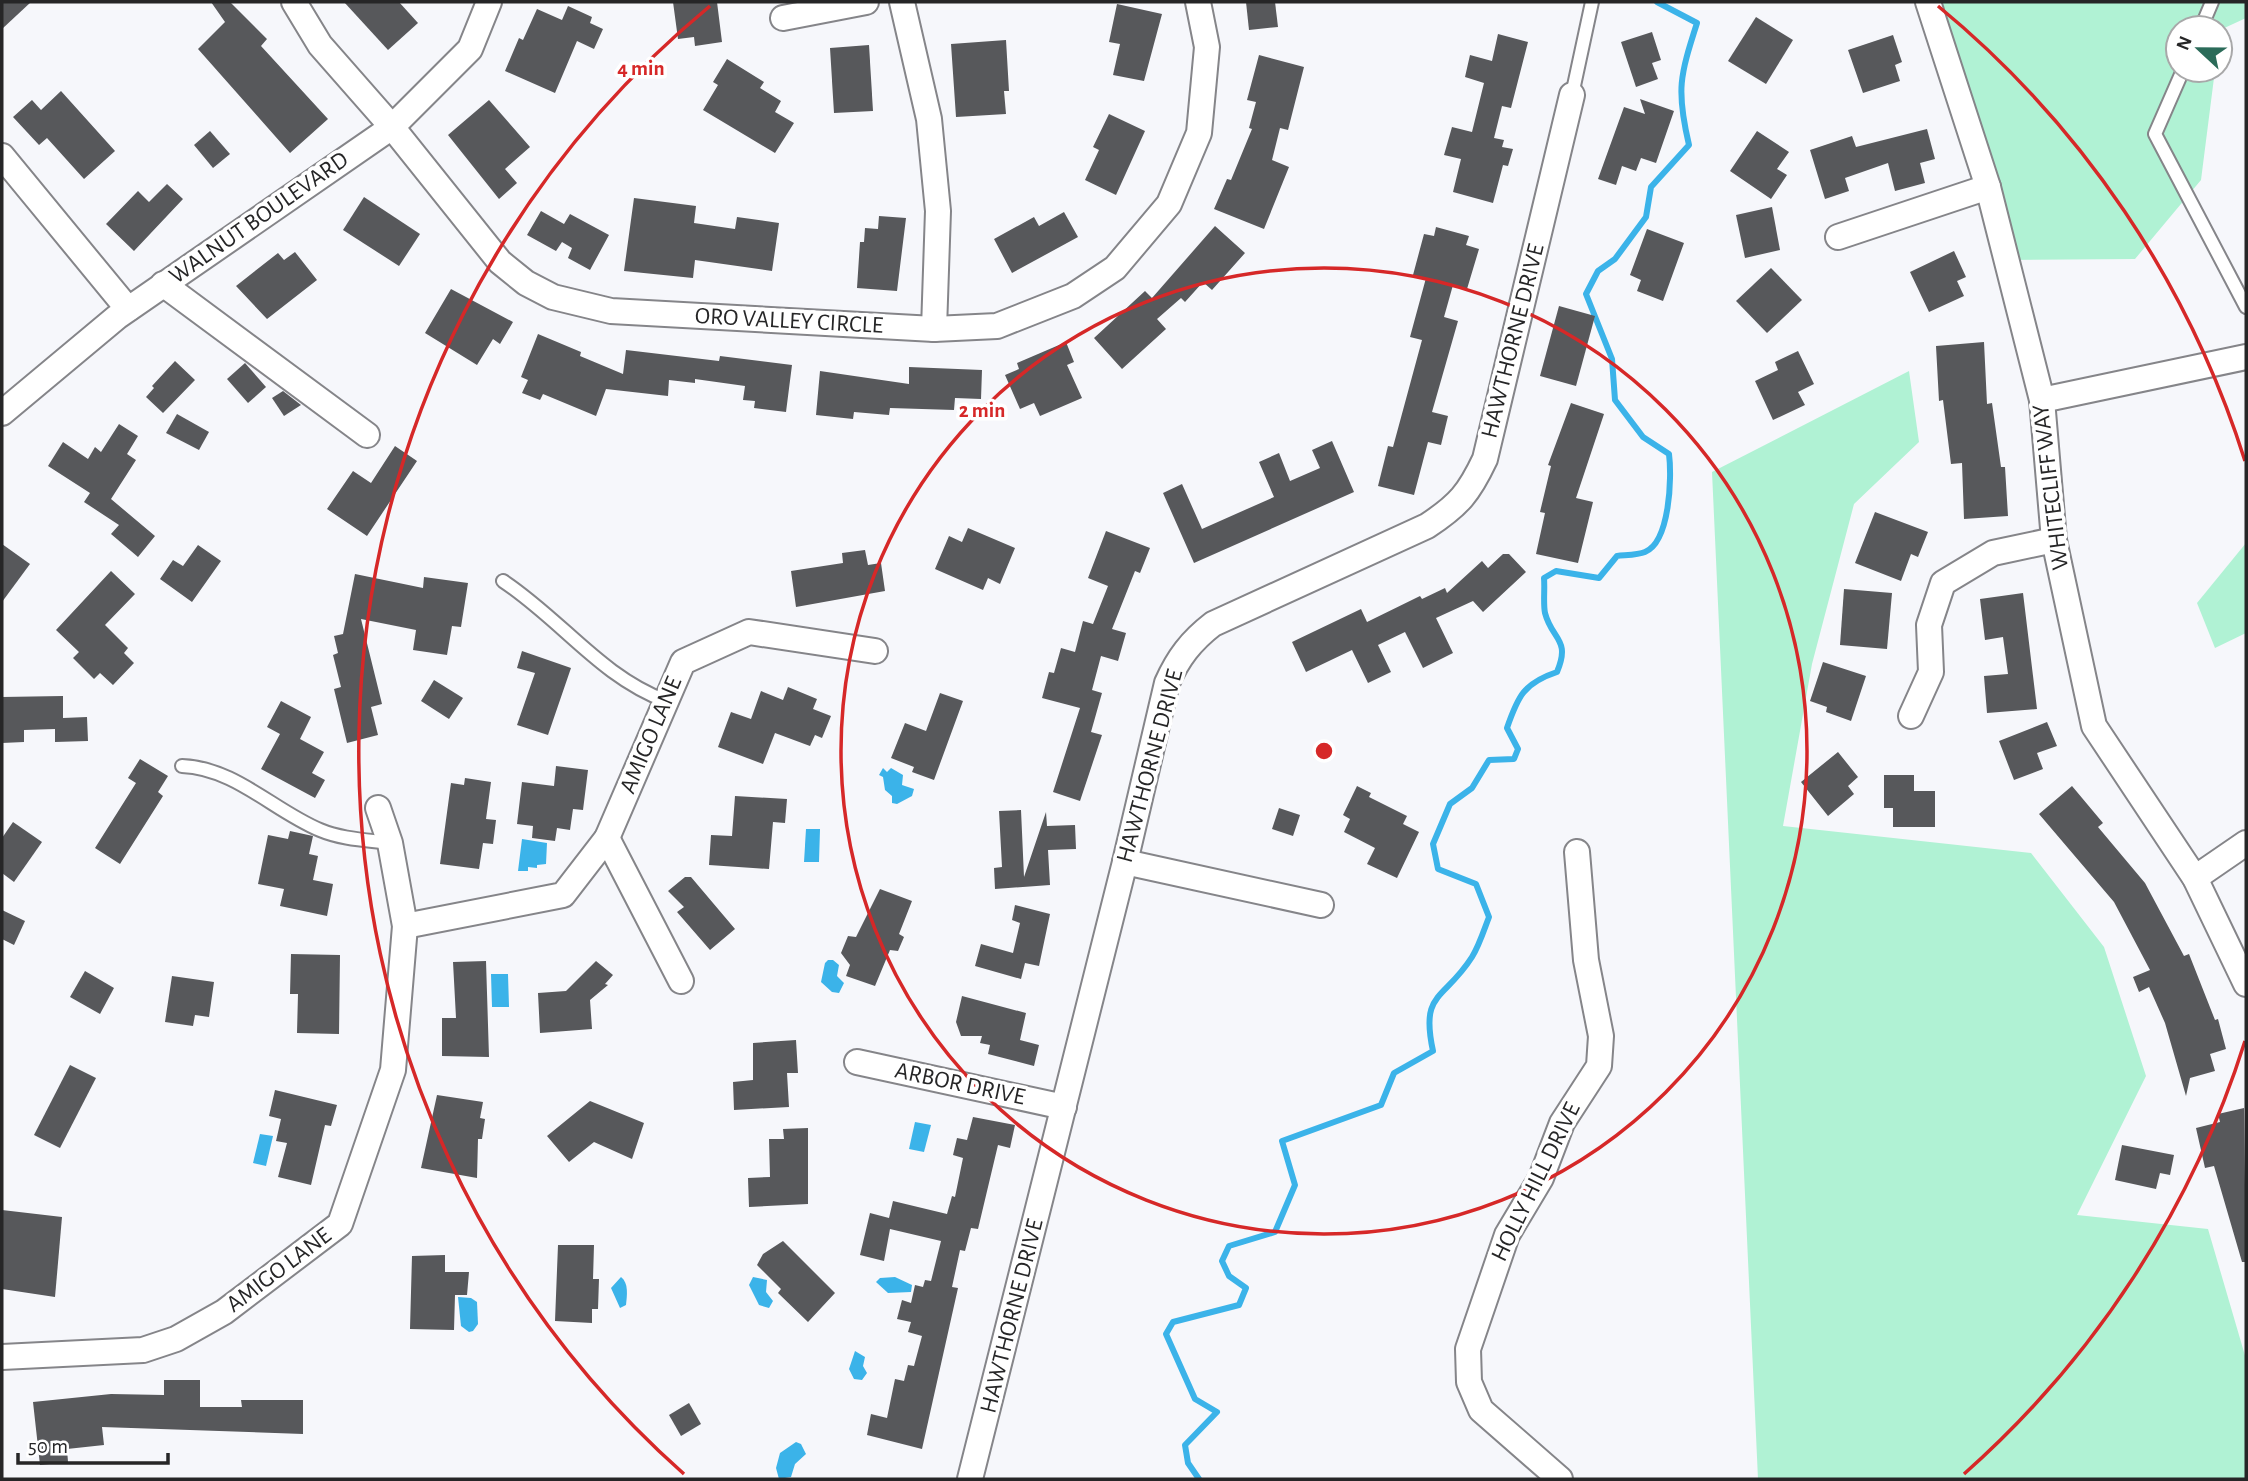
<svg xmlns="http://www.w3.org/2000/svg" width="2248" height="1481" font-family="'Alegreya Sans',sans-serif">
<rect width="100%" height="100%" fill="#f6f7fb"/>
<g fill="#b0f2d4">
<polygon points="1928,2 2246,2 2246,18 2220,30 2178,28 2178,70 2215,70 2201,180 2135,259 2006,260"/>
<polygon points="1909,371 1919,442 1854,504 1812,664 1783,826 2031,853 2104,947 2146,1076 2077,1215 2208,1229 2246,1359 2246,1479 1758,1479 1712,472"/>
<polygon points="2246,543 2246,633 2215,648 2197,603"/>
</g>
<g fill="#3bb3e9">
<polygon points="883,768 887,772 891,768 903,775 902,785 914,789 912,796 897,804 892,803 892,796 885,790 883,777 879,775"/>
<polygon points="806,829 820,829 819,862 804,862"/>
<polygon points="522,839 547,843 546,864 537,865 537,868 528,867 528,871 518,871"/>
<polygon points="828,960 833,960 839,965 837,976 844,983 839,993 832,992 821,982 825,963"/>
<polygon points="491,974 508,974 509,1007 492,1007"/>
<polygon points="915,1122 931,1125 924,1152 909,1149"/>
<polygon points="260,1134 273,1136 266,1166 253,1163"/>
<path d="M621,1277C629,1283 627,1296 626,1305L620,1308L611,1288Z"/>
<polygon points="753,1277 767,1280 766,1292 773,1301 769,1308 759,1305 749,1285"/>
<polygon points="895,1277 912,1285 911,1292 888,1293 876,1282 880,1278"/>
<polygon points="458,1297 471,1298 477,1302 478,1324 473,1331 469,1332 461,1326"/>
<polygon points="855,1351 865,1357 863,1366 867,1373 862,1380 854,1379 849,1369"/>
<polygon points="796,1442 801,1444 806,1454 795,1464 791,1477 779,1479 776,1468 780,1453"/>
</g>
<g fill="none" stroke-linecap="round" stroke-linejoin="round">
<path stroke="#3bb3e9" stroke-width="6" d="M1199,1479L1188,1463L1185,1445L1217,1412L1195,1399L1166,1334L1173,1322L1239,1305L1246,1288L1229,1276L1222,1261L1229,1246L1275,1232L1295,1185L1282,1141L1381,1105L1394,1073L1433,1051C1420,991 1444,1001 1472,957C1479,946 1484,930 1489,917L1476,884L1438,869L1433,844L1450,804L1472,788L1489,760L1514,759L1518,749L1507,728C1518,696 1524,683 1557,672C1571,639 1552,640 1545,613C1543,603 1545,589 1544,578L1556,571L1599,578L1617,556C1626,555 1638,555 1645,552C1670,542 1672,477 1669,454L1643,437L1615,400L1612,359L1586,294L1598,271L1615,259L1646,217L1651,187L1689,145C1676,90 1680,76 1697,23L1657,2"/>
</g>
<g fill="#57585b">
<polygon points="2,2 31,2 2,29"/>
<polygon points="211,2 230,2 267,39 261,46 328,119 290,153 198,49 225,22"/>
<polygon points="344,2 399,2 418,23 388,50"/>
<polygon points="673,2 717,2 722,42 695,46 694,37 678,39"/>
<polygon points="1246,2 1275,2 1278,27 1249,30"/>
<polygon points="1117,4 1162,14 1144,81 1113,75 1120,44 1109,42"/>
<polygon points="568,6 592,17 590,23 603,29 594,49 577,41 555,93 505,71 519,38 523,40 537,9 562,20"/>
<polygon points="1756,17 1793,40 1766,84 1728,61"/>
<polygon points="1652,32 1661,60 1652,63 1658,79 1636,87 1621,42"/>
<polygon points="1498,34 1528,42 1511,108 1502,106 1494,138 1504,140 1502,147 1513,149 1508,166 1503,165 1493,203 1453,192 1461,159 1444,155 1452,127 1472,132 1484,83 1465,77 1470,55 1492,61"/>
<polygon points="1893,35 1902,62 1895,65 1900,81 1863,93 1848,50"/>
<polygon points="1006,40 1009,91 1004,91 1006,114 956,117 951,44"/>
<polygon points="869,45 873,111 834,113 830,48"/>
<polygon points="1259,55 1304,67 1288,130 1280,128 1272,160 1289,167 1264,229 1214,209 1227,179 1231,180 1252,129 1249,128 1256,102 1247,100"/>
<polygon points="727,59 764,82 760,88 781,101 775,112 794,123 775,153 703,110 718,85 713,82"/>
<polygon points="61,91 115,151 84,179 47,138 39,145 13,117 32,100 41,110"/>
<polygon points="1640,99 1674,111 1656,163 1641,158 1636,171 1622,166 1616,185 1598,179 1624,107 1645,114"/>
<polygon points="489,100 530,147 505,169 517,183 499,199 448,135"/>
<polygon points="1109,114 1145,131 1116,195 1085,180 1099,150 1093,147"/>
<polygon points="1927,129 1935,159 1920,163 1925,183 1895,191 1888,163 1845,178 1849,191 1825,199 1810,150 1852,136 1856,147"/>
<polygon points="210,131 230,154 213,168 194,145"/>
<polygon points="1757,131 1789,152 1777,169 1787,175 1771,199 1730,171"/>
<polygon points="167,184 183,199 134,251 106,224 138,191 149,202"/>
<polygon points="364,197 420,234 399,266 343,230"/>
<polygon points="634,198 696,206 694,223 735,229 737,217 779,223 772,271 695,260 693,278 624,271"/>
<polygon points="1772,207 1780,250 1745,258 1736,215"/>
<polygon points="541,211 564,224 570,214 609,235 590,270 568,258 572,248 562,242 556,251 527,235"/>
<polygon points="1064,212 1078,237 1012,273 994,239 1034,217 1039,226"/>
<polygon points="879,216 906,218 897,291 857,288 860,242 864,242 865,228 878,229"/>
<polygon points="1215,226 1245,253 1212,290 1203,282 1185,302 1181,298 1157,319 1166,329 1122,369 1094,338 1145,291 1152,298"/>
<polygon points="1436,227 1469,236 1466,245 1479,249 1467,289 1453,285 1444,317 1458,321 1432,412 1448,416 1441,445 1428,442 1414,495 1378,486 1388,446 1393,447 1422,340 1410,337 1426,278 1413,275 1424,234 1434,236"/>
<polygon points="1647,229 1684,243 1663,301 1637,291 1641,280 1630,275"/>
<polygon points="1954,251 1966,277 1957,281 1964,296 1929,312 1910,272"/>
<polygon points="295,252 317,280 267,319 236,286 278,253 284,260"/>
<polygon points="1771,268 1802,300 1767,333 1736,301"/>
<polygon points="451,289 513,322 500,344 493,339 477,365 425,333"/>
<polygon points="1559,306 1595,316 1576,386 1540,376"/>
<polygon points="538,334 581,352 580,356 623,374 626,350 719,361 720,356 792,365 786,412 754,408 755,401 743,400 745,386 695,379 695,383 669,380 668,396 606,389 596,416 543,394 540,400 522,393 528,380 521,377"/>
<polygon points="1066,342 1074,362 1067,365 1082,398 1040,416 1034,403 1020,409 1005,375 1019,369 1017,363"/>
<polygon points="1984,342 1987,404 1992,403 2001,467 2005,467 2008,516 1964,519 1962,463 1951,464 1943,400 1939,401 1936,346"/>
<polygon points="1798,351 1814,384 1798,392 1805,405 1773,420 1755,381 1778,370 1775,362"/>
<polygon points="175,361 195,380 163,413 146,397 154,388 152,386"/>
<polygon points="245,363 266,387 248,403 227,379"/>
<polygon points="909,367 982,370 981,399 955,398 954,410 890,408 889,415 854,412 853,419 816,415 820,371 909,384"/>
<polygon points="283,391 301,405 284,416 272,398"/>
<polygon points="1571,403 1604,414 1576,498 1593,502 1578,563 1536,554 1545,513 1540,512 1551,466 1548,465"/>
<polygon points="177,414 209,432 199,450 166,433"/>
<polygon points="119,424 138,436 127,454 136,460 111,499 155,536 138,557 111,534 119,525 84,502 90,493 48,466 63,442 88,459 95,447 101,452"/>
<polygon points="1332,441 1354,492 1194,563 1163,493 1182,484 1202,529 1274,497 1259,462 1279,453 1290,481 1320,468 1312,450"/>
<polygon points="395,446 417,461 367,536 327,509 353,471 371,483"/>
<polygon points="1875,512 1928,532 1918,557 1911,554 1901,581 1855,563"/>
<polygon points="968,528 1015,548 1000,584 988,578 983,590 935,569 949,536 962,542"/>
<polygon points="1106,531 1150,548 1140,573 1135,571 1112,629 1126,633 1118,661 1101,656 1092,690 1102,693 1091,732 1102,735 1080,801 1053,792 1080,708 1042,698 1049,672 1054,673 1061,648 1075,652 1083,621 1093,624 1108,586 1088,578"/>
<polygon points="2,544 30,564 2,602"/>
<polygon points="198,545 221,561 192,602 160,579 173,560 183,566"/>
<polygon points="865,550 868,565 881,563 885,591 796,607 791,571 843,563 842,553"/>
<polygon points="1503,554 1509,554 1526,572 1483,612 1473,601 1436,618 1453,653 1423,668 1405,632 1378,645 1391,672 1368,683 1352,650 1306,672 1292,642 1361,609 1367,622 1420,596 1422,599 1445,588 1447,593 1482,561 1488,568"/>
<polygon points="111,571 135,594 105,625 128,648 124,653 134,663 113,685 100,673 94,679 73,658 79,652 56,630"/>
<polygon points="355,574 423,588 424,577 468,583 461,627 452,626 447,655 413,650 416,630 361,619 382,704 371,707 378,735 347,743 334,689 341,687 333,655 338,653 334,636 343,634"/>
<polygon points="1844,589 1892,593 1887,649 1840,645"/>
<polygon points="2023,593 2037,709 1987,713 1984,676 2008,674 2003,637 1985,640 1980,599"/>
<polygon points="522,651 571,668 548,735 517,725 535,673 517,668"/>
<polygon points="1823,662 1866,676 1851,721 1826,712 1827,707 1810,701"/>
<polygon points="434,680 463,698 449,719 421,701"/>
<polygon points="788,687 817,699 813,709 831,716 822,738 815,735 810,746 775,733 763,764 718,747 731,712 751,719 761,691 783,700"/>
<polygon points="940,693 963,701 934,780 912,772 914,767 891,758 905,723 926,731"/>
<polygon points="63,696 63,718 87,717 88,741 55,742 55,729 24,730 24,742 2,743 2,697"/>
<polygon points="281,701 311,717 300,739 324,752 312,773 325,780 315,798 261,769 280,734 267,727"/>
<polygon points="2047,722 2057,746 2037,753 2043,769 2014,780 1999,741"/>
<polygon points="1838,752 1858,777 1848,786 1854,794 1828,816 1801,782"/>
<polygon points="140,759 168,776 158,792 163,796 120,864 95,848 136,783 128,778"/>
<polygon points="556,766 588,770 583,810 573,809 570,830 557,828 555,841 532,838 533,826 517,824 522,782 554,786"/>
<polygon points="1884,775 1914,775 1914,791 1935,791 1935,827 1893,827 1893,808 1884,808"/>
<polygon points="465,778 491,782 486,819 496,820 493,844 483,843 479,869 440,864 451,783 464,785"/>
<polygon points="1357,786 1371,793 1369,797 1407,816 1403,824 1419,832 1397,878 1367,864 1375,848 1344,832 1350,819 1343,815"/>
<polygon points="2072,786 2103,823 2098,827 2145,883 2184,956 2189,954 2215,1020 2218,1019 2226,1049 2210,1054 2215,1071 2190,1078 2186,1096 2165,1023 2149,987 2139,992 2133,977 2150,970 2114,902 2039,814"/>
<polygon points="735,796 787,799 785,823 773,822 769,869 709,865 711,835 732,836"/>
<polygon points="1279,808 1300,815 1293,836 1272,829"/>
<polygon points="1021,810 1024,877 1046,812 1047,826 1075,825 1076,849 1048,850 1050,885 995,889 994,868 1002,867 999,811"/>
<polygon points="13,822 42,842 14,882 2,873 2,838"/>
<polygon points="290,831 313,836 309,854 318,856 313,880 333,884 327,916 280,906 284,889 258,884 268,835 288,839"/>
<polygon points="685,877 691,877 735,929 710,950 677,912 684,907 668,891"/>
<polygon points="880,889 912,901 899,934 904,937 898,951 890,950 875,986 846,976 850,965 841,953 848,936 856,937"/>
<polygon points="1015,905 1050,914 1039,966 1025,963 1021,979 975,966 981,944 1013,953 1020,923 1012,920"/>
<polygon points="2,910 25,921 14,945 2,939"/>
<polygon points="291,954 340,955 339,1034 297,1033 298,994 290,994"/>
<polygon points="486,961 489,1057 442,1056 442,1018 456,1018 453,962"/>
<polygon points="596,961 613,975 605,984 608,985 590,1000 592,1029 540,1033 538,993 566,991"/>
<polygon points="85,971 114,988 100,1014 70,997"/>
<polygon points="172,976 214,982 209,1017 195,1015 193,1026 165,1022"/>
<polygon points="962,996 1026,1013 1020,1040 1039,1045 1034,1066 988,1054 990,1045 980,1043 982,1036 961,1036 956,1022"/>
<polygon points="796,1040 798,1073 787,1073 789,1107 734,1110 733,1082 753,1080 753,1043"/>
<polygon points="70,1065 96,1078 60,1148 34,1135"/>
<polygon points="275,1090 337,1105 331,1126 325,1125 311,1185 278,1177 287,1143 276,1141 281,1119 269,1116"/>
<polygon points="437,1095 483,1102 480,1118 485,1119 482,1139 478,1139 477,1178 421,1168"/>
<polygon points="590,1101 644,1123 632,1159 594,1142 569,1162 547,1136"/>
<polygon points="2244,1108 2246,1262 2242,1262 2214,1166 2205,1168 2196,1128 2220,1122 2218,1114"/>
<polygon points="973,1117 1015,1125 1010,1148 998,1145 978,1229 971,1228 965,1251 960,1250 952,1287 958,1288 922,1449 867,1435 871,1414 887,1418 895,1379 904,1381 908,1365 914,1366 922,1336 908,1332 911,1322 897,1319 902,1300 911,1303 915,1285 923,1287 925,1280 931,1281 941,1241 890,1229 884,1261 860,1255 870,1213 889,1218 893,1201 947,1214 952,1196 955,1197 963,1158 953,1155 957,1138 967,1140"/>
<polygon points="808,1128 808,1204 749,1207 748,1178 770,1177 769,1139 784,1139 783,1129"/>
<polygon points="2122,1145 2174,1155 2170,1175 2160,1173 2156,1189 2115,1180"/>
<polygon points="2,1210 62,1217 55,1297 2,1289"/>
<polygon points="783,1241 835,1293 808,1322 778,1293 781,1289 757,1265 763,1254"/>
<polygon points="558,1245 594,1245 593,1279 599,1279 598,1309 592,1309 592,1323 555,1321"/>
<polygon points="445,1255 445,1272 469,1272 467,1295 455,1295 454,1330 410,1329 412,1256"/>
<polygon points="164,1380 200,1380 200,1407 242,1407 241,1400 303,1400 303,1434 102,1427 104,1445 67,1449 68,1462 40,1465 33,1402 111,1394 164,1395"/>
<polygon points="689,1403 701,1424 681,1436 669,1415"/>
</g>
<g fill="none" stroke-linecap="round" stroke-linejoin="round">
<g stroke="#858589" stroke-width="16">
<g id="lane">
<polyline points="2201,28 2212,2"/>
<polyline points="2183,70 2155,134 2246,307"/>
<polyline points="1572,95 1592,2"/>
<path d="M503,581C563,621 600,676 666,701"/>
<path d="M182,766C235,768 274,811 320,830C341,839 367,840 390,843"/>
</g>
</g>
<g stroke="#858589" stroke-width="28">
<g id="street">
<polyline points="294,2 320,45 392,127 500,262 526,283 553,297 611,311 934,329 997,326 1073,296 1115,268 1169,204 1199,133 1207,47 1198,2"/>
<polyline points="902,2 929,119 938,211 934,329"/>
<polyline points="1928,2 1988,187 2042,400 2054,540 2094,726 2195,878 2246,984"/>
<polyline points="783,18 866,2"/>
<polyline points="2,156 128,309"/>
<polyline points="1838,237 1988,187"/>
<polyline points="163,284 367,435"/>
<polyline points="2042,400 2246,357"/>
<polyline points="2,413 117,317 392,127 470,49 489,2"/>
<polyline points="1911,716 1931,672 1929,625 1943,583 1993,553 2054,540"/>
<polyline points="607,838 683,662 749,632 875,651"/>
<polyline points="1125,862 1321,905"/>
<polyline points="2195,878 2246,843"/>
<polyline points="405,926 563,895 607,838 681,981"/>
<polyline points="857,1062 1064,1107"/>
<polyline points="2,1357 143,1350 176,1339 224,1312 340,1224 393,1070 405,926 390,843 378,808"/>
<path d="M970,1479L1125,862L1167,683C1178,658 1191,641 1213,624L1427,526C1459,505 1469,493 1485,459L1572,95"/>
<polyline points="1560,1479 1481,1410 1469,1382 1468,1349 1507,1235 1541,1178 1562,1123 1599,1066 1601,1036 1586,960 1577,852"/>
</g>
</g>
<use href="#lane" stroke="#fff" stroke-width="12"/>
<use href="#street" stroke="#fff" stroke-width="24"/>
</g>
<g fill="none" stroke="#d62828" stroke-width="3.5">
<circle cx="1324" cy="751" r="483"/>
<path d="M2245 1041A966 966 0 0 1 1964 1474M684 1474A966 966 0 0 1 710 6M1938 6A966 966 0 0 1 2245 461"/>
</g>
<g text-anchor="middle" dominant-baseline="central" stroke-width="7" stroke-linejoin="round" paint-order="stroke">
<g font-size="24" fill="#262627" stroke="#fff">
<text transform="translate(259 218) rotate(-35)">WALNUT BOULEVARD</text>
<text transform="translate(789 321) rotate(3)">ORO VALLEY CIRCLE</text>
<text transform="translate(1513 341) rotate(-76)">HAWTHORNE DRIVE</text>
<text transform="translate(2051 487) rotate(-97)">WHITECLIFF WAY</text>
<text transform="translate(651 735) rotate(-67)">AMIGO LANE</text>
<text transform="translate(1150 766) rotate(-75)">HAWTHORNE DRIVE</text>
<text transform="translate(960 1084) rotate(12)">ARBOR DRIVE</text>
<text transform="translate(1536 1182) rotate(-64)">HOLLY HILL DRIVE</text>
<text transform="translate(279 1270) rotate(-37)">AMIGO LANE</text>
<text transform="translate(1012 1316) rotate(-76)">HAWTHORNE DRIVE</text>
</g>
</g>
<circle cx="1324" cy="751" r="10" fill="#d62828" stroke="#fff" stroke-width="3.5"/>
<g font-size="21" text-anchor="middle" font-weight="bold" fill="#d62828" stroke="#fff" stroke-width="7" stroke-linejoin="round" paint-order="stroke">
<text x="641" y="75">4 min</text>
<text x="982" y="417">2 min</text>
</g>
<rect width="2248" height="1481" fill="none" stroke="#262627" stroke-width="7"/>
<g transform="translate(2199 49) rotate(292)"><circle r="33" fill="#ffffff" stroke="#a8a8a9" stroke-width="2"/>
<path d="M0-5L12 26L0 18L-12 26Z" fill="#2b6b59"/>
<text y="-10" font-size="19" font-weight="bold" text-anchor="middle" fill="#262627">N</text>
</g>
<path d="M18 1453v10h150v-10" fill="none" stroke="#262627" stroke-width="3.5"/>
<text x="28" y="1453" font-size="21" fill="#262627" stroke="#ffffff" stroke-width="5" paint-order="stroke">50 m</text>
</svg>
